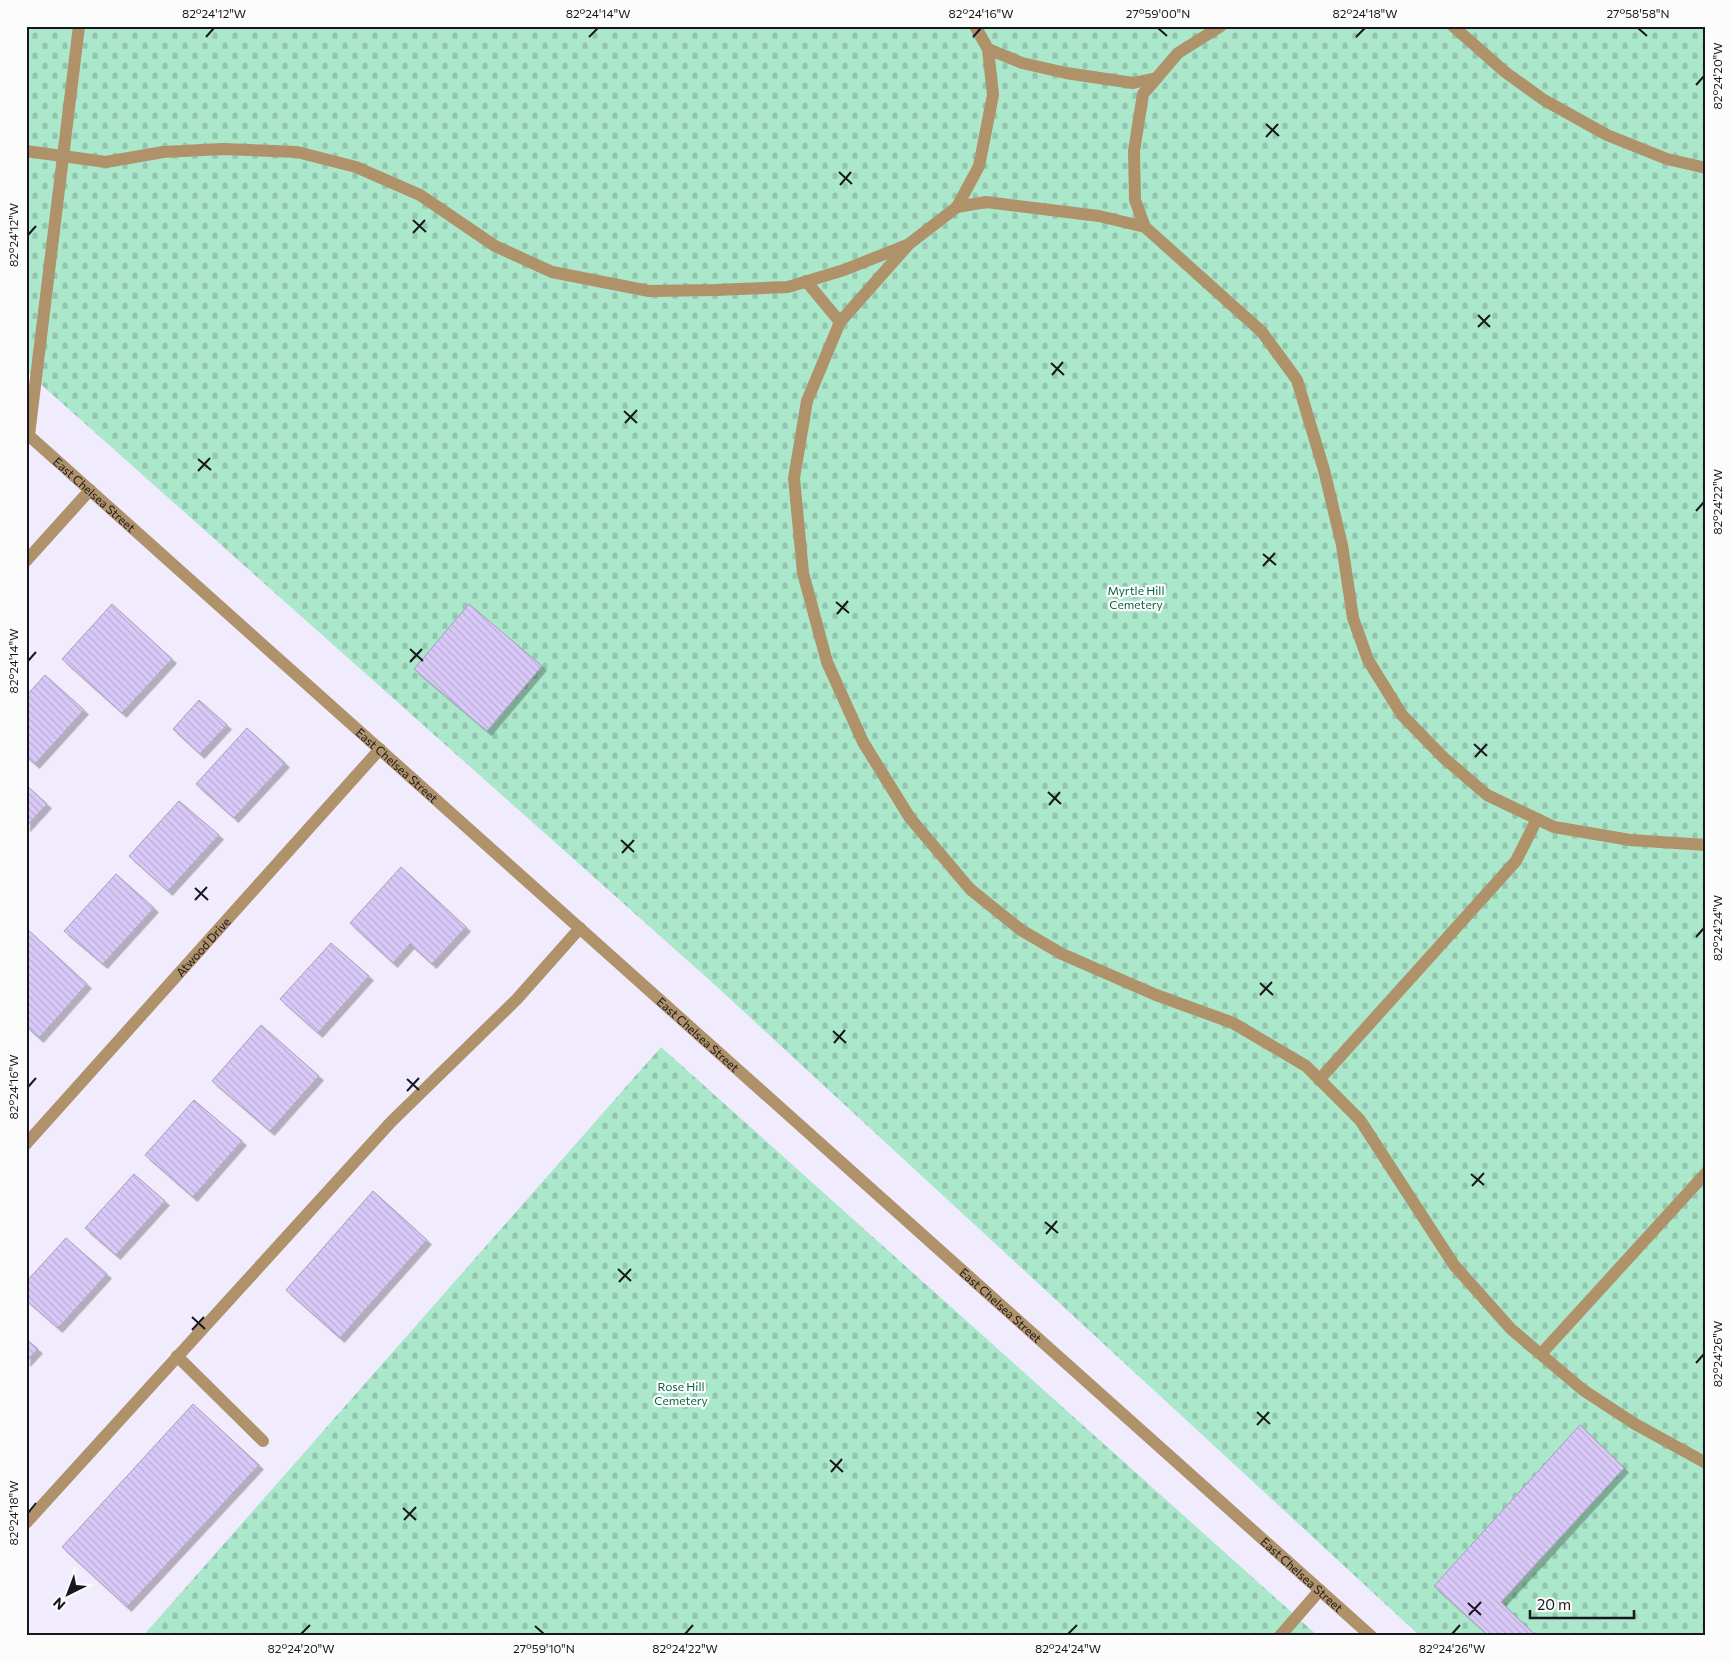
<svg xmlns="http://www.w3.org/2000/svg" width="1732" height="1662" font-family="Commissioner,sans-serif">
<defs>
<pattern id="cemetery-stones" width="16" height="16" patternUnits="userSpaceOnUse" patternTransform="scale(1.25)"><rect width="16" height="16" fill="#aae7cb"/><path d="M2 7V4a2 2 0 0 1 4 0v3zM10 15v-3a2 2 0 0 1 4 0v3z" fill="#92c5ae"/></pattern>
<pattern id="building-back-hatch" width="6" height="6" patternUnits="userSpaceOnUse" patternTransform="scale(1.25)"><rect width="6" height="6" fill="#d9c9f9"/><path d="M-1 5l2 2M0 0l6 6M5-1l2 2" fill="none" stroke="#baacd5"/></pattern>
<filter id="shadow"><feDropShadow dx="4.5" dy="4.5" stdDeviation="0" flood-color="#0004"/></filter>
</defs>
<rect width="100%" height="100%" fill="#f1ecfd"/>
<g fill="url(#cemetery-stones)">
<polygon points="26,26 1706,26 1706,1636 1420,1636 715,985 26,371"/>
<polygon points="661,1047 1318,1636 143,1636"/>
</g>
<g fill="url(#building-back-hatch)" stroke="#a6a0b3" filter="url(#shadow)">
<polygon points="112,604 172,659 122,713 62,659"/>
<polygon points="469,604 542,666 487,731 414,669"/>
<polygon points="45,675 84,710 35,764 26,756 26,696"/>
<polygon points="199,700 227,725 200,754 173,729"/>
<polygon points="247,728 285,763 234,818 196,784"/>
<polygon points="26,785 47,804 26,827"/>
<polygon points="179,801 219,835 168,891 129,856"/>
<polygon points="401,867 466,927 432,964 410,944 393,963 350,923"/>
<polygon points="116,874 154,908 103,964 64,931"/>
<polygon points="26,928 87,984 39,1038 26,1026"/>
<polygon points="331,943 369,976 318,1033 280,999"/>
<polygon points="261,1025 319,1076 270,1131 212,1081"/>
<polygon points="194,1100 242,1141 193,1197 145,1155"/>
<polygon points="134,1174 165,1201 116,1255 85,1228"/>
<polygon points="373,1191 427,1240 340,1338 286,1290"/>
<polygon points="66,1238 107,1274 58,1328 26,1300 26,1282"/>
<polygon points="26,1339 38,1349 26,1362"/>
<polygon points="193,1404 259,1465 127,1607 62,1547"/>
<polygon points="1580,1425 1624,1468 1501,1602 1536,1636 1489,1636 1434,1586"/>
</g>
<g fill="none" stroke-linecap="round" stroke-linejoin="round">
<g stroke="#af916a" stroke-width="12">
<polyline points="1453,26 1505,72 1544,100 1607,135 1667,159 1706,168"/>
<polyline points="988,49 1022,63 1066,73 1133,83 1157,78"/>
<polyline points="26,151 106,162 163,152 222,149 297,152 356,167 420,195 495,246 552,272 649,291 716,290 788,287 844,270 907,245"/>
<polyline points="957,207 979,166 993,95 988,49 975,26"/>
<polyline points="1145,227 1135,200 1134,151 1143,94 1178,53 1221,26"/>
<polyline points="806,281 840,322"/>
<path id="s1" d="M26,433L1371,1636"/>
<polyline points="29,435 79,26"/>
<polyline points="26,561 90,490"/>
<polyline points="1706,845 1630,840 1554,827 1487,795 1444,758 1402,715 1368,660 1353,618 1342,545 1324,470 1297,380 1262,332 1145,227 1099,216 986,202 957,207 909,244 840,322 807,401 794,478 803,573 827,662 863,742 910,818 970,889 1021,930 1062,954 1156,995 1233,1023 1306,1066 1360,1120 1454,1265 1511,1329 1583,1390 1635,1424 1706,1463"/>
<polyline points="1319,1080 1516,861 1537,819"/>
<path id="s2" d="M26,1144L380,749"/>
<polyline points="1541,1354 1706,1173"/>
<polyline points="177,1356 263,1441"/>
<polyline points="26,1523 391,1122 517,999 580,928"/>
<polyline points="1280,1636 1320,1590"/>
</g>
</g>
<path fill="none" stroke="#19171e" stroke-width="2" d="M1158,28L1167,36M1638,28L1647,36M206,37L214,28M589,37L598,28M973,37L981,28M1356,37L1365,28M1696,85L1704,76M1266,124L1279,136M1266,137L1278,124M839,172L852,184M840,185L851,172M413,220L426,232M413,233L425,220M28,235L36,226M1478,315L1490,327M1478,327L1490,315M1051,363L1064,375M1052,375L1063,362M624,411L637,423M625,423L637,410M198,459L211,470M198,471L210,458M1696,511L1704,502M1263,554L1276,565M1263,566L1275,553M836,602L849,613M837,614L848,601M410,649L423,661M28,661L36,652M410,662L422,649M1474,744L1487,756M1475,757L1487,744M1048,792L1061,804M1049,805L1060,792M621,840L634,852M622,853L634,840M195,888L208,900M195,900L207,887M1696,937L1704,928M1260,983L1273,995M1260,995L1272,982M833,1031L846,1043M834,1043L845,1030M407,1079L419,1090M28,1087L36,1078M407,1091L419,1078M1471,1174L1484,1185M1472,1186L1484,1173M1045,1222L1058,1233M1046,1234L1057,1221M618,1269L631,1281M619,1282L631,1269M192,1317L205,1329M192,1330L204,1317M1696,1363L1704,1354M1257,1412L1270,1424M1257,1425L1269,1412M830,1460L843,1472M831,1472L842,1459M403,1508L416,1520M28,1513L36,1503M404,1520L416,1507M1468,1603L1481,1615M1469,1615L1481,1602M535,1626L544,1634M301,1634L310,1625M685,1634L693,1625M1068,1634L1077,1625M1452,1634L1460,1625"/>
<g text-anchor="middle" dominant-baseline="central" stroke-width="4.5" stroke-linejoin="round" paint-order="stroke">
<g font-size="12" fill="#19171e" stroke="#fcfcfc">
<text stroke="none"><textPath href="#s1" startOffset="92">East Chelsea Street</textPath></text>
<text stroke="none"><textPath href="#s1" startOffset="498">East Chelsea Street</textPath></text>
<text stroke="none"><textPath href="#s2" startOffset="265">Atwood Drive</textPath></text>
<text stroke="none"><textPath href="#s1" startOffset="902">East Chelsea Street</textPath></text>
<text stroke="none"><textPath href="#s1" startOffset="1308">East Chelsea Street</textPath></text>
<text stroke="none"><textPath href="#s1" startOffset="1712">East Chelsea Street</textPath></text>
</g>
<g font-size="12" fill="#096448" stroke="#fcfcfc">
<text x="1136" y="590">Myrtle Hill<tspan x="1136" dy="14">Cemetery</tspan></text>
<text x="681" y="1386">Rose Hill<tspan x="681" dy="14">Cemetery</tspan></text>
</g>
</g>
<rect width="1732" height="1662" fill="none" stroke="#fcfcfc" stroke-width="55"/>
<g transform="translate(68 1594) rotate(222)" stroke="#fcfcfc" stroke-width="4" paint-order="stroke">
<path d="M0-4L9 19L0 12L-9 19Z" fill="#19171e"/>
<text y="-8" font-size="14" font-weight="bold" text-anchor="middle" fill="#19171e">N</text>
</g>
<path d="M1530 1610v8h104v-8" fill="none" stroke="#19171e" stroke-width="2.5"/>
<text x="1537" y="1610" font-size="15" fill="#19171e" stroke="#fcfcfc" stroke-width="4" paint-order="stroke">20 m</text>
<rect x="28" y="28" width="1676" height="1606" fill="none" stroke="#19171e" stroke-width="2"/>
<g font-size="12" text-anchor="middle" fill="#19171e">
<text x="214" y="18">82°24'12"W</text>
<text x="598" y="18">82°24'14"W</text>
<text x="981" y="18">82°24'16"W</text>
<text x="1158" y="18">27°59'00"N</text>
<text x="1365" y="18">82°24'18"W</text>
<text x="1638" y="18">27°58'58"N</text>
<text transform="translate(1718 76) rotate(-90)" y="4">82°24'20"W</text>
<text transform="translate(14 235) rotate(-90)" y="4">82°24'12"W</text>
<text transform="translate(1718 502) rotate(-90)" y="4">82°24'22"W</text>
<text transform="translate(14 661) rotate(-90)" y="4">82°24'14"W</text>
<text transform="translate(1718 928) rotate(-90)" y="4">82°24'24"W</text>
<text transform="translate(14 1087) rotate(-90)" y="4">82°24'16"W</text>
<text transform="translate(1718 1354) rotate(-90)" y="4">82°24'26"W</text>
<text transform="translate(14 1513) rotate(-90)" y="4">82°24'18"W</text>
<text x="301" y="1653">82°24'20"W</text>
<text x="544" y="1653">27°59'10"N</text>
<text x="685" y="1653">82°24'22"W</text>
<text x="1068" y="1653">82°24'24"W</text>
<text x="1452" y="1653">82°24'26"W</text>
</g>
</svg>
